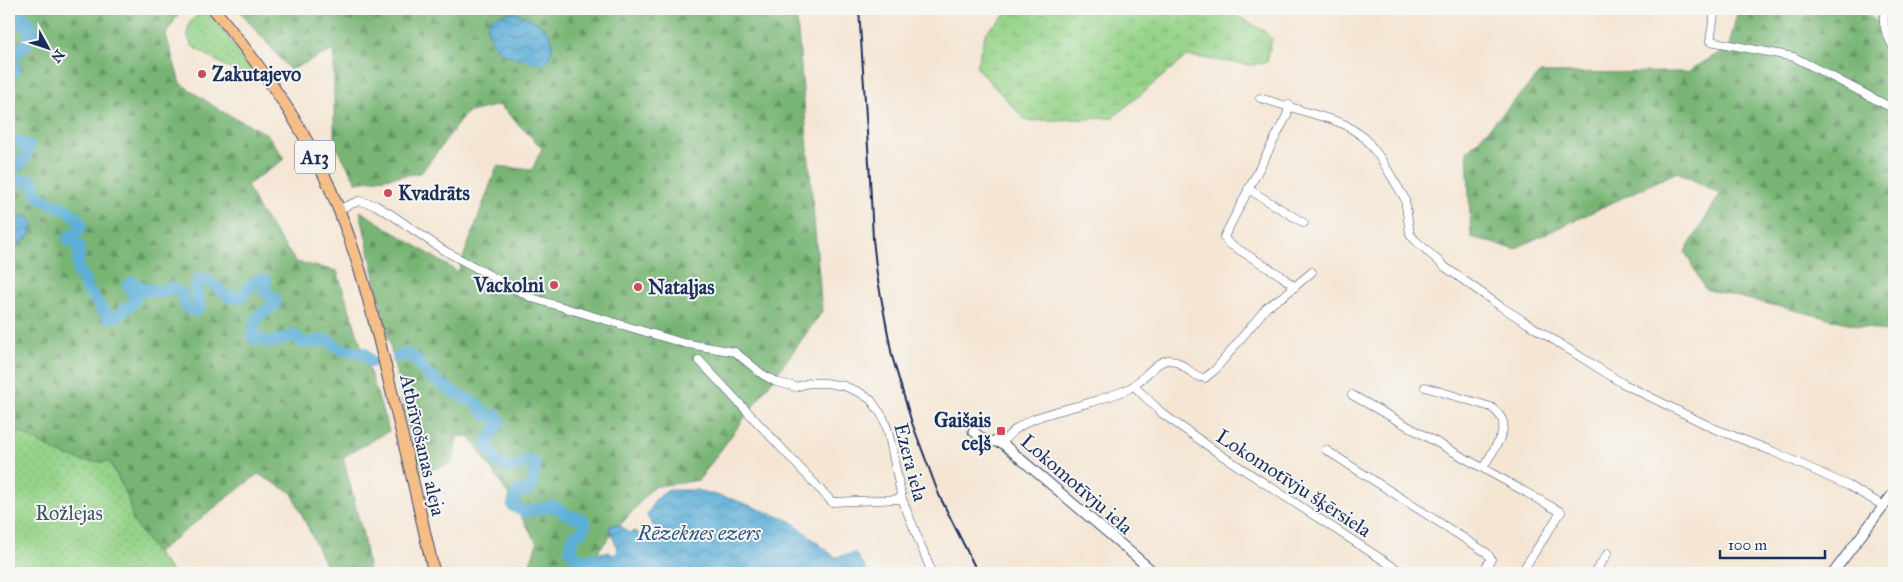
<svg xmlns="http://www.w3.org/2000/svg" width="1903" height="582" font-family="'IM FELL Great Primer',serif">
<defs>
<pattern id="green-dots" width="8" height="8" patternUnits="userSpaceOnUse" patternTransform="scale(1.25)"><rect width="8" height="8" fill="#95d388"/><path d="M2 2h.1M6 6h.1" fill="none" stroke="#80b578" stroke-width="1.8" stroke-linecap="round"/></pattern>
<pattern id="forest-firs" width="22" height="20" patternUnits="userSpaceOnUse" patternTransform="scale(1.25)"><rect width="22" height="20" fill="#78b574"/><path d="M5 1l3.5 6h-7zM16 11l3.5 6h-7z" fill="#629462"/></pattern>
<pattern id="wetland-marsh" width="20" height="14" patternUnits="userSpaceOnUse" patternTransform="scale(1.25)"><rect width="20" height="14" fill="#95d388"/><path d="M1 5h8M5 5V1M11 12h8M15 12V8" fill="none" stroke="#80b578"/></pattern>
<pattern id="water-waves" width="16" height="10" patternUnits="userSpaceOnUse" patternTransform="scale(1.25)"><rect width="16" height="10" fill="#5dafd8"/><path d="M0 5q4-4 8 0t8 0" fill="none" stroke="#4c8fb2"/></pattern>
</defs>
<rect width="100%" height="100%" fill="#f6f6f2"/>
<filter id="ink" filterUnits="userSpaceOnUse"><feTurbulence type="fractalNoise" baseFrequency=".02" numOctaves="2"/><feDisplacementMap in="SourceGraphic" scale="10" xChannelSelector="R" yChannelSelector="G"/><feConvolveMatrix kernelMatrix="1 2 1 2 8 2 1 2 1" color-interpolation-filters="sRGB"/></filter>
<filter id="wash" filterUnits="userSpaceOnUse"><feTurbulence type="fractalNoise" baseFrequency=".0096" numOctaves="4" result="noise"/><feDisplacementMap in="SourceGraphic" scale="20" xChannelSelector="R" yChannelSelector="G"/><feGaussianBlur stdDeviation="1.12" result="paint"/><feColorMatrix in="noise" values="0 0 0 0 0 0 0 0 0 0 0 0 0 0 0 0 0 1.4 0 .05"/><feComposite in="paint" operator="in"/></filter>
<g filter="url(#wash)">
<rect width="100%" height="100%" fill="#f5e6d4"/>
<g fill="url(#green-dots)" stroke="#588173">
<path d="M201,14H210L257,74L258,78L256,81H250L192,46C184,34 187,19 201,14Z"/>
<polygon points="9,404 110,462 156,553 173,573 9,573"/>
</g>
<g fill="url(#forest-firs)" stroke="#4a7269">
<polygon points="9,9 158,9 162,15 179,13 166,35 180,83 221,111 267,134 285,159 247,185 257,207 296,262 337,271 389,431 343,457 363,535 369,573 329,573 292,493 258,474 156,553 133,521 127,494 110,462 83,461 58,453 9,426"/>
<polygon points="238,9 796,9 822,312 699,480 653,487 592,558 592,565 581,573 527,573 537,543 506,491 470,437 457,436 453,462 419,475 360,211 458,272 497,166 532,170 542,148 499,105 466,113 421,173 356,182 334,142 334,50 290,70"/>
<polygon points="1738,9 1858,9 1894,32 1894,334 1705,289 1685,252 1720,194 1677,172 1514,249 1471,237 1467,152 1540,73 1687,72 1729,47"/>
</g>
<polygon fill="url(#wetland-marsh)" stroke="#588173" points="1012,9 1224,9 1263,30 1272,39 1267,62 1250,65 1187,56 1112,118 1026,121 976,67 986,32"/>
<g fill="url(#water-waves)" stroke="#3c6f9b">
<path d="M513,12C539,21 565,33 546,63C537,64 531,62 522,59C498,53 495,52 487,27L492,17Z"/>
<polygon points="22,216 27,216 34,223 29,236 9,253 9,226"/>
<path d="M668,490H697L735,500L791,521L835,557L855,553L869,573H597C593,565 590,561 596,553L607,552L615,555L618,551L609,527L615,524L622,527L629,533L635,531L651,543L656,541L654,535L657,531L647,516L655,500Z"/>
</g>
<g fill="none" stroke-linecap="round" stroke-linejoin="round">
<g stroke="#5dafd8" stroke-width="12">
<polyline points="9,74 15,71 11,60 26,44 32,30 29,22 19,24 14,18 24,9"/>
<polyline points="9,141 17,141 29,146 25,159 10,172 9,177"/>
<path d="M9,178L15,183L28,179L33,182C34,185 35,191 37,194C45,205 69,205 81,223L80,230L68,238L69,240L79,245L78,273L84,277L85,287C95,296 99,308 109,318L119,315L135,301V295L128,285L133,282L147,292L151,289L157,293L171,288L183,295C184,305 185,308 195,311L199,308L196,285L199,279L210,281L229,297H241L251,285L259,279L266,281L264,291L273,297L276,303L256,319L252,337L256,340H264L272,343C279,338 286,339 294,335L303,343L328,340C340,350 349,353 364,353L371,362"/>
<path d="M398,356L407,354L417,361L426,374L436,380L454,393L477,404L486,415L497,416L500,421L487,443C491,456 501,471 516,466C522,465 525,461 531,460L535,464L532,484L529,490L517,492L514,500L513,506L525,512L553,506L566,514L583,520L585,525L582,531L573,537L570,551L578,558L587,561L592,558"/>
</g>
</g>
</g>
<g filter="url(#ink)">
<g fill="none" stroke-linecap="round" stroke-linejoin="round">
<g stroke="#3c4a70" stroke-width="9">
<g id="minor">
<polyline points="1715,9 1710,41 1794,57 1894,109"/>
<path d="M1886,9C1880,23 1887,35 1894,48"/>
<polyline points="1260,98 1333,120 1346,125 1365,138 1381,159 1405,199 1410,234 1415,240 1445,267 1500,306 1622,383 1713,428 1772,451 1849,486 1884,506"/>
<polyline points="1289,105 1287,115 1224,237 1228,243 1280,275 1295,287"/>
<polyline points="1248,189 1304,223"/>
<polyline points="339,209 359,201 375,205 392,215 443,250 532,298 683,343 735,352 762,374 776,382 796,387 809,383 826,383 844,386 859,392 871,400 883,417 888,431 902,499 932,573"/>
<polyline points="699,360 832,502 902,499"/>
<polyline points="1134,386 1163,414 1221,455 1403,573"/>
<path d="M1425,387L1491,407C1496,411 1502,416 1503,422C1506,434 1489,457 1483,468"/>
<polyline points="1352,395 1561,512 1521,573"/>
<path d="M1002,443C1023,415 1057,412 1088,403C1101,399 1115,395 1128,389C1141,383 1155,361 1168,360C1182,359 1191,378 1205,378L1215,370L1267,307L1286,294L1312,272"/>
<polyline points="1326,450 1487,553 1491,559 1482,573"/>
<polyline points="1594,573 1608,553"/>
</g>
</g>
<g stroke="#3c4a70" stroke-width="11">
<g id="tertiary">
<polyline points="973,431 984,440 1002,443 1155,573"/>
<polyline points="1833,573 1894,492"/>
</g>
</g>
<g stroke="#3c4a70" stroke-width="13">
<path id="primary" d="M214,9C253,57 290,106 318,162C354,236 372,309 391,389C406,450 420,512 434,573"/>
</g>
<use href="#minor" stroke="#fff" stroke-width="8"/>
<use href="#tertiary" stroke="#fff" stroke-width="9"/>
<use href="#primary" stroke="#f6be87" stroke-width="11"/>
<polyline stroke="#1b2f5e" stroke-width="2" points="859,9 870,178 873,239 877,275 892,356 912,423 939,495 978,573"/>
</g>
</g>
<g fill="#d1495b" stroke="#f6f6f2" stroke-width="2">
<circle cx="202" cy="74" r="5"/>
<circle cx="388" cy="193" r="5"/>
<circle cx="554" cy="285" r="5"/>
<circle cx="638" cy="287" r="5"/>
<rect x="996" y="426" width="10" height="10" rx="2.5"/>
</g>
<g text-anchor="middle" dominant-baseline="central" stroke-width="4" stroke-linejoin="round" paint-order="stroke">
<rect fill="#f6f6f2" stroke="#5d6b8a" stroke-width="1" x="295" y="140.5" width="40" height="33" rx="4"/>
<g font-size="19" font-weight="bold" fill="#1b2f5e">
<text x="315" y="157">A13</text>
</g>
<g font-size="20" font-weight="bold" fill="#1b2f5e" stroke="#f6f6f2" text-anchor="start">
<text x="212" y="74">Zakutajevo</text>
<text x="398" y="193">Kvadrāts</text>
<text x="544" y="285" text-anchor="end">Vackolni</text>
<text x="648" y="287">Nataļjas</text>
<text x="991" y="420" text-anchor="end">Gaišais<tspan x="991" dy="23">ceļš</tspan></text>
</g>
<g font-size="20" fill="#1b2f5e" stroke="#f6f6f2">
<text transform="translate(423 445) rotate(77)">Atbrīvošanas aleja</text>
<text transform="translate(911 462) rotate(75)">Ezera iela</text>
<text transform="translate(1294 483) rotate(33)">Lokomotīvju šķērsiela</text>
<text transform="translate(1077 484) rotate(41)">Lokomotīvju iela</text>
</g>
<g font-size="20" fill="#3a5868" stroke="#f6f6f2">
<text x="69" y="513">Rožlejas</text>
</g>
<g font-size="21" font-style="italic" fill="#2f5583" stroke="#f6f6f2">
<text x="699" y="533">Rēzeknes ezers</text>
</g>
</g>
<rect width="1903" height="582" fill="none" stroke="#f6f6f2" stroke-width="30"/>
<g transform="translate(48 48) rotate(130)" stroke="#f6f6f2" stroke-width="4" paint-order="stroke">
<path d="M0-4L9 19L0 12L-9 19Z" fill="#1b2f5e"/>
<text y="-8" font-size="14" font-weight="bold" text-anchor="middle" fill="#1b2f5e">N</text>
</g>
<path d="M1720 550v8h105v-8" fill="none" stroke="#1b2f5e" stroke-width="2.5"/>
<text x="1728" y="550" font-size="15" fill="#1b2f5e" stroke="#f6f6f2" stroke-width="4" paint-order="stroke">100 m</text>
</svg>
